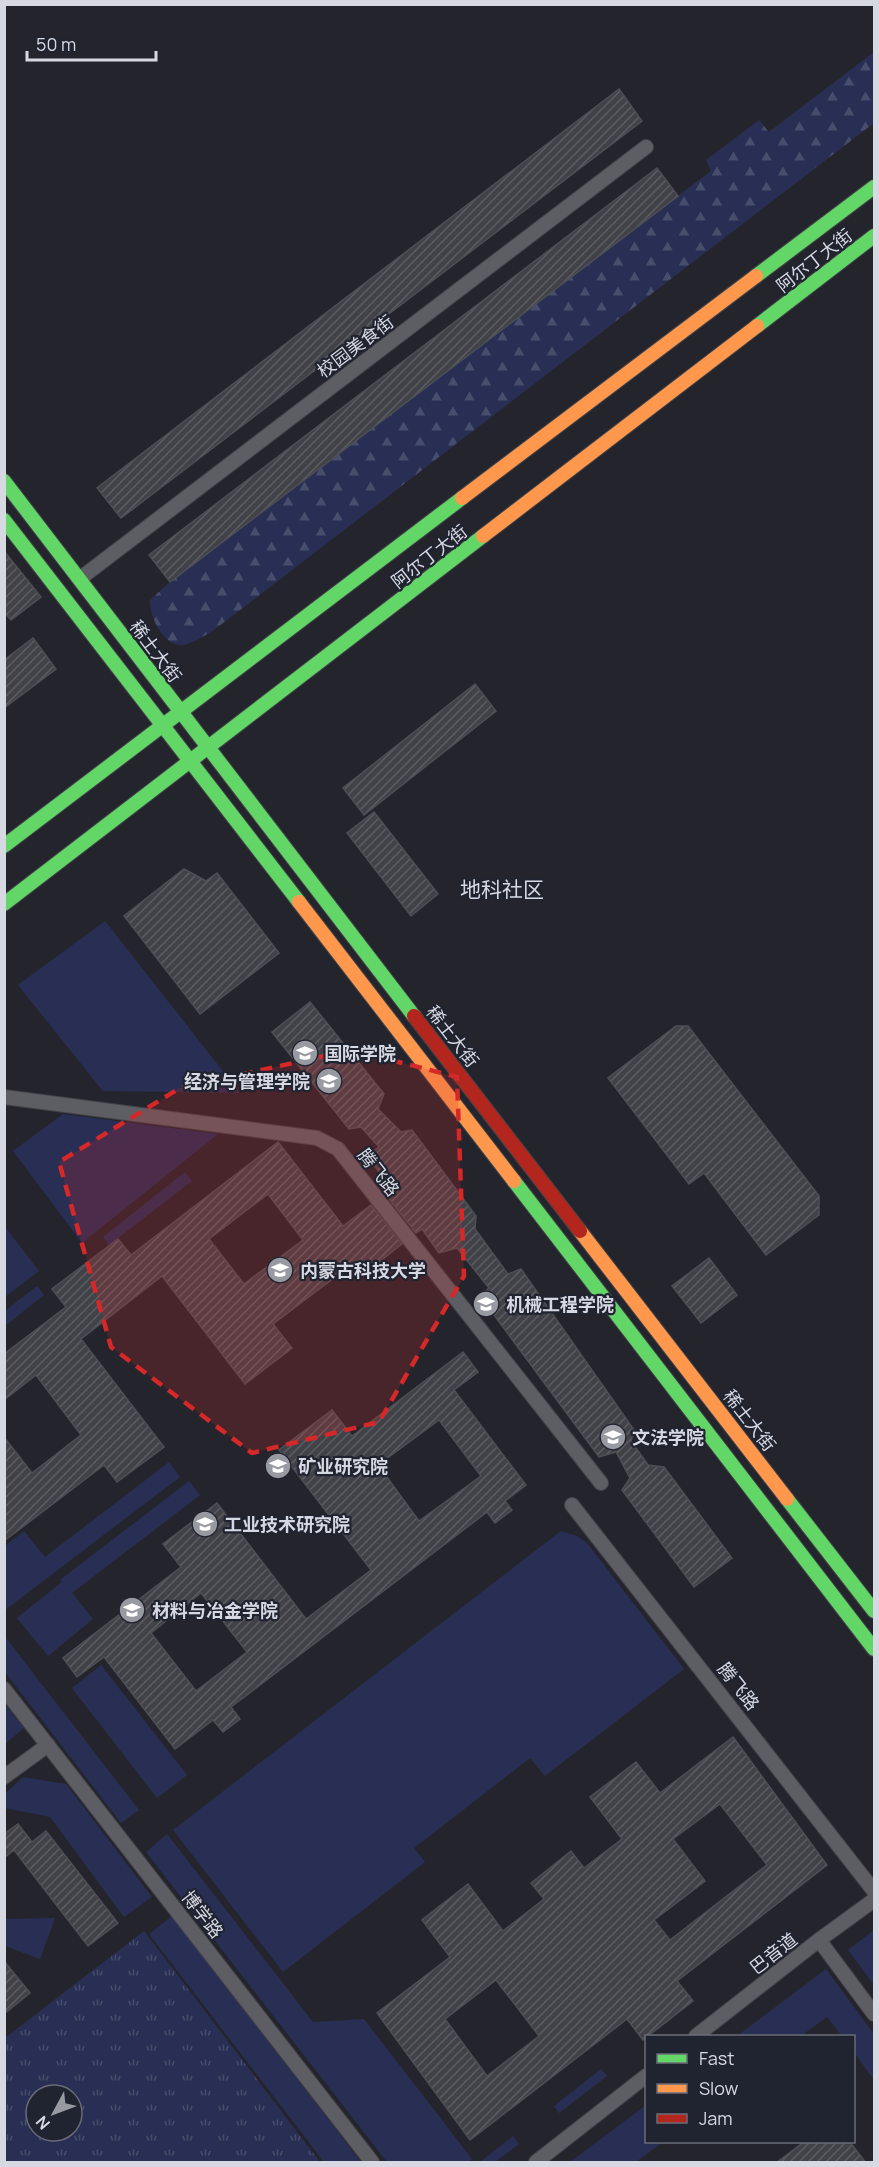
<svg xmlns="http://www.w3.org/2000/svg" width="879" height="2167" font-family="Manrope,'Noto Sans SC',sans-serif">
<defs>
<pattern id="forest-firs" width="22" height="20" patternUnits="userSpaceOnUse" patternTransform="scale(1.5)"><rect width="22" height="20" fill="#292f54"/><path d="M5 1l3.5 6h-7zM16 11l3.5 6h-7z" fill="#474d6c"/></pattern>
<pattern id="park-tufts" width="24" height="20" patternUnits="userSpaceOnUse" patternTransform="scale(1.5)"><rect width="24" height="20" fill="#292f54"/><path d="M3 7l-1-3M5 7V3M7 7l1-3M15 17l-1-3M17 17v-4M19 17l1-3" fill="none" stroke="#474d6c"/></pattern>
<pattern id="building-hatch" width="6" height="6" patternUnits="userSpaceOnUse" patternTransform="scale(1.5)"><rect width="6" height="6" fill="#414248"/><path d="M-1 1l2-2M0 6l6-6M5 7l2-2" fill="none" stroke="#5c5d62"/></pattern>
</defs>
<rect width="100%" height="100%" fill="#24252c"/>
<g fill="#292f54">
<polygon points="105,921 240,1093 103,1091 18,985"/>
<polygon points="63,1114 218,1134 82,1243 13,1151"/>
<polygon points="185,1172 192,1181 109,1245 103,1237"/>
<polygon points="5,1227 39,1271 5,1297"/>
<polygon points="37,1286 44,1295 5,1326 5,1311"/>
<polygon points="169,1462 180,1477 5,1610 5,1546 24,1531 45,1557"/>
<polygon points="189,1481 200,1495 72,1593 93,1619 48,1656 17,1618 62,1582 60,1580"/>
<polygon points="561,1531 577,1536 587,1543 684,1669 545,1776 530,1758 414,1848 425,1862 283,1972 173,1830"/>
<polygon points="6,1638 139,1810 121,1823 5,1672 5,1640"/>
<polygon points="101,1665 187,1775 157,1798 72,1688"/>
<polygon points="4,1703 24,1728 5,1744 4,1744"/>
<polygon points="23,1777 66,1784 152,1897 124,1917 50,1817 5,1808 5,1794"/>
<polygon points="167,1834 313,2022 364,2019 472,2159 468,2162 387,2162 146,1852"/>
<polygon points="172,1916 361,2162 324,2162 149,1934"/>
<polygon points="55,1918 40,1959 5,1946 5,1919"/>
<polygon points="874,1930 874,1985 848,1950"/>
<polygon points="826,1969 874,2034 874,2080 854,2052 854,2036 842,2036 827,2017 801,2036 737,2036"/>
<polygon points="601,2069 607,2076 559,2113 554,2106"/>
<polygon points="646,2105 646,2142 663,2142 636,2162 570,2162"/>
<polygon points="513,2136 519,2144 495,2162 480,2162"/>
</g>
<path fill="url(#forest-firs)" d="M874,52V123L210,633C202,637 192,643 184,645C164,648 149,616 150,600L170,582L711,171L706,160L759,120L769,132Z"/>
<path fill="url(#park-tufts)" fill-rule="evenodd" d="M144,1931L320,2162H5V2038ZM36,2095H72V2131H36Z"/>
<g fill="url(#building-hatch)" stroke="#4d4f55" stroke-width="1.5" fill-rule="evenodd">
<polygon points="619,89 642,121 121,518 97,488"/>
<polygon points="657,168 678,196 170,582 149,555"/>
<polygon points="4,551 41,597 11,620 4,612"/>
<polygon points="33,638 56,669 4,708 4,660"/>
<polygon points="475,684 496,711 364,815 343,788"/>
<polygon points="374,812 438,894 411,916 347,833"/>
<polygon points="184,869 206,881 217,873 279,953 200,1014 124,916"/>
<polygon points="310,1002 384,1094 378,1109 401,1132 412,1130 476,1216 475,1229 508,1274 521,1269 634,1430 631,1441 648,1465 664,1467 732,1558 694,1587 622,1490 630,1478 616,1452 599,1457 480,1296 489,1288 457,1248 439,1253 422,1229 416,1233 385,1194 392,1189 367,1156 379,1147 361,1127 349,1129 272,1032"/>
<polygon points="676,1026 688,1026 819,1196 819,1215 766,1255 704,1173 689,1184 608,1078"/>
<path d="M278,1142L343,1226L371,1205L402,1244L360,1277L351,1265L273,1324L292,1348L245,1384L162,1276L81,1339L164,1447L117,1482L104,1465L4,1541V1437L32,1473L81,1435L36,1375L4,1400V1354L66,1307L52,1289L118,1239L131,1255ZM268,1194L303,1240L244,1284L209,1239Z"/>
<polygon points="709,1258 737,1295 701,1323 672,1286"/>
<path d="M463,1352L478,1372L454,1390L526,1485L505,1501L512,1510L495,1523L487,1512L231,1707L240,1719L223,1732L213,1720L175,1749L104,1657L77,1677L63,1658L181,1567L163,1544L217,1503L306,1619L371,1570L279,1450L332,1410L352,1436ZM439,1420L481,1476L419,1521L378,1465ZM201,1593L247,1652L196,1691L151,1633Z"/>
<path d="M733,1737L827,1865L677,1981L693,2001L643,2040L627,2019L470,2140L377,2013L450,1957L422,1920L468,1884L503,1931L544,1899L531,1883L571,1851L584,1868L622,1839L590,1797L636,1762L660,1793ZM720,1804L767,1865L670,1940L654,1920L705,1881L673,1839ZM496,1980L539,2036L487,2076L445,2019Z"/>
<polygon points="18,1824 32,1842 46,1831 118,1923 88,1946 14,1850 4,1858 4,1834"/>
<polygon points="4,1961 30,1993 4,2014"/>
<polygon points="804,2142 850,2142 866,2163 776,2163"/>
</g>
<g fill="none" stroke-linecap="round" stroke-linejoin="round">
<g stroke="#424349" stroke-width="16">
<g id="street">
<polyline points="86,574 646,147"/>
<polyline points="4,1097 317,1138 338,1149 601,1483"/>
<polyline points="572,1505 874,1891"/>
<polyline points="4,1689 372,2162"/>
<polyline points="4,1777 48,1745"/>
<polyline points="819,1940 874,2014"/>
<polyline points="696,2036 819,1940 874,1900"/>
<polyline points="536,2162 646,2076"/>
</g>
</g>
<g stroke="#424349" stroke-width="16">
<g id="fast">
<polyline points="756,276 874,187"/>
<polyline points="757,326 874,236"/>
<polyline points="4,481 414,1016"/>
<polyline points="4,520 299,902"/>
<polyline points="4,846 462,498"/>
<polyline points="4,904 483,536"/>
<polyline points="514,1181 874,1649"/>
<polyline points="787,1499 874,1611"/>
</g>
</g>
<g stroke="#424349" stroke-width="16">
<g id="slow">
<polyline points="462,498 756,276"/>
<polyline points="483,536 757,326"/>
<polyline points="299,902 514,1181"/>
<polyline points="580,1231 787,1499"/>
</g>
</g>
<g stroke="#424349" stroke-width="16">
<polyline id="jam" points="414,1016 580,1231"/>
</g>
<use href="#street" stroke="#5d5e64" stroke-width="14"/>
<use href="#fast" stroke="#63d668" stroke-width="14"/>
<use href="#slow" stroke="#ff974d" stroke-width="14"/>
<use href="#jam" stroke="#b3261e" stroke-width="14"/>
</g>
<path fill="#d62828" fill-opacity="0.2" stroke="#d62828" stroke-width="4.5" stroke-dasharray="12 8" stroke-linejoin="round" d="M352,1050L457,1077L464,1276L379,1422L252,1453L111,1347L59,1162L180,1088Z"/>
<defs>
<g id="university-disc" transform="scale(1.35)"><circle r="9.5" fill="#989aa2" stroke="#202330"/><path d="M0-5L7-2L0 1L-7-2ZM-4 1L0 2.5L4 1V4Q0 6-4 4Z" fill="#fff"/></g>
</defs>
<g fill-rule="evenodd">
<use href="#university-disc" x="305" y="1053"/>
<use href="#university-disc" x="329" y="1081"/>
<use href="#university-disc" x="280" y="1270"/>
<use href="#university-disc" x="486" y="1304"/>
<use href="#university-disc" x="613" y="1437"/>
<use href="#university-disc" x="278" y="1466"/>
<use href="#university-disc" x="205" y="1524"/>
<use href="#university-disc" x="132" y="1610"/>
</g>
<g text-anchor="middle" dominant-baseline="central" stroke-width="4.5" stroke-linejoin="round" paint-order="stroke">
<g font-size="18" fill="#d7d9e2" stroke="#202330">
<text transform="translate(814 260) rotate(-38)">阿尔丁大街</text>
<text transform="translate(355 346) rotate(-37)">校园美食街</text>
<text transform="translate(429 556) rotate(-38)">阿尔丁大街</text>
<text transform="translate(156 651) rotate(53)">稀土大街</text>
<text transform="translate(453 1036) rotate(52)">稀土大街</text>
<text transform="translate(379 1172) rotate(52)">腾飞路</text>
<text transform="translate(750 1420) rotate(52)">稀土大街</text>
<text transform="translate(739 1686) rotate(52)">腾飞路</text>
<text transform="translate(203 1914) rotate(52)">博学路</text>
<text transform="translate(773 1953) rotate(-38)">巴音道</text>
</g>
<g font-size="18" font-weight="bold" fill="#d7d9e2" stroke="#202330" text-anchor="start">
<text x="324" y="1053">国际学院</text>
<text x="310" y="1081" text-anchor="end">经济与管理学院</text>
<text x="300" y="1270">内蒙古科技大学</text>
<text x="506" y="1304">机械工程学院</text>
<text x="632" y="1437">文法学院</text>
<text x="298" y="1466">矿业研究院</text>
<text x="224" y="1524">工业技术研究院</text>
<text x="152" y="1610">材料与冶金学院</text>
</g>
<g font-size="21" fill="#d7d9e2" stroke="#202330">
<text x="502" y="889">地科社区</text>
</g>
</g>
<rect width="879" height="2167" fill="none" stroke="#d7d9e2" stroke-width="12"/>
<rect x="645" y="2035" width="210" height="108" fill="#202330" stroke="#696c77" stroke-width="1.5"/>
<rect x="657" y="2054" width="30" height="9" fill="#63d668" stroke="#696c77" stroke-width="1.5"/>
<text x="699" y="2065" font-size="18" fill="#d7d9e2">Fast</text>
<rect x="657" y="2084" width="30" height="9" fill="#ff974d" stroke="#696c77" stroke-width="1.5"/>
<text x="699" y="2095" font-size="18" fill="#d7d9e2">Slow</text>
<rect x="657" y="2114" width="30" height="9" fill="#b3261e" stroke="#696c77" stroke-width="1.5"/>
<text x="699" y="2125" font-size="18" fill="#d7d9e2">Jam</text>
<g transform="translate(54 2113) rotate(229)"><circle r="28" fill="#202330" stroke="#696c77" stroke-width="1.5"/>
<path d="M0-4.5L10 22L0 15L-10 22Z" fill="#989aa2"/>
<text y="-9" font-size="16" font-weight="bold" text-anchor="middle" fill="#d7d9e2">N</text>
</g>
<path d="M27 51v9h129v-9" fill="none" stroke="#d7d9e2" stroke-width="3"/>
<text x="36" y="51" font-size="18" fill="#d7d9e2" stroke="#202330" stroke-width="4.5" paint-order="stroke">50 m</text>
</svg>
